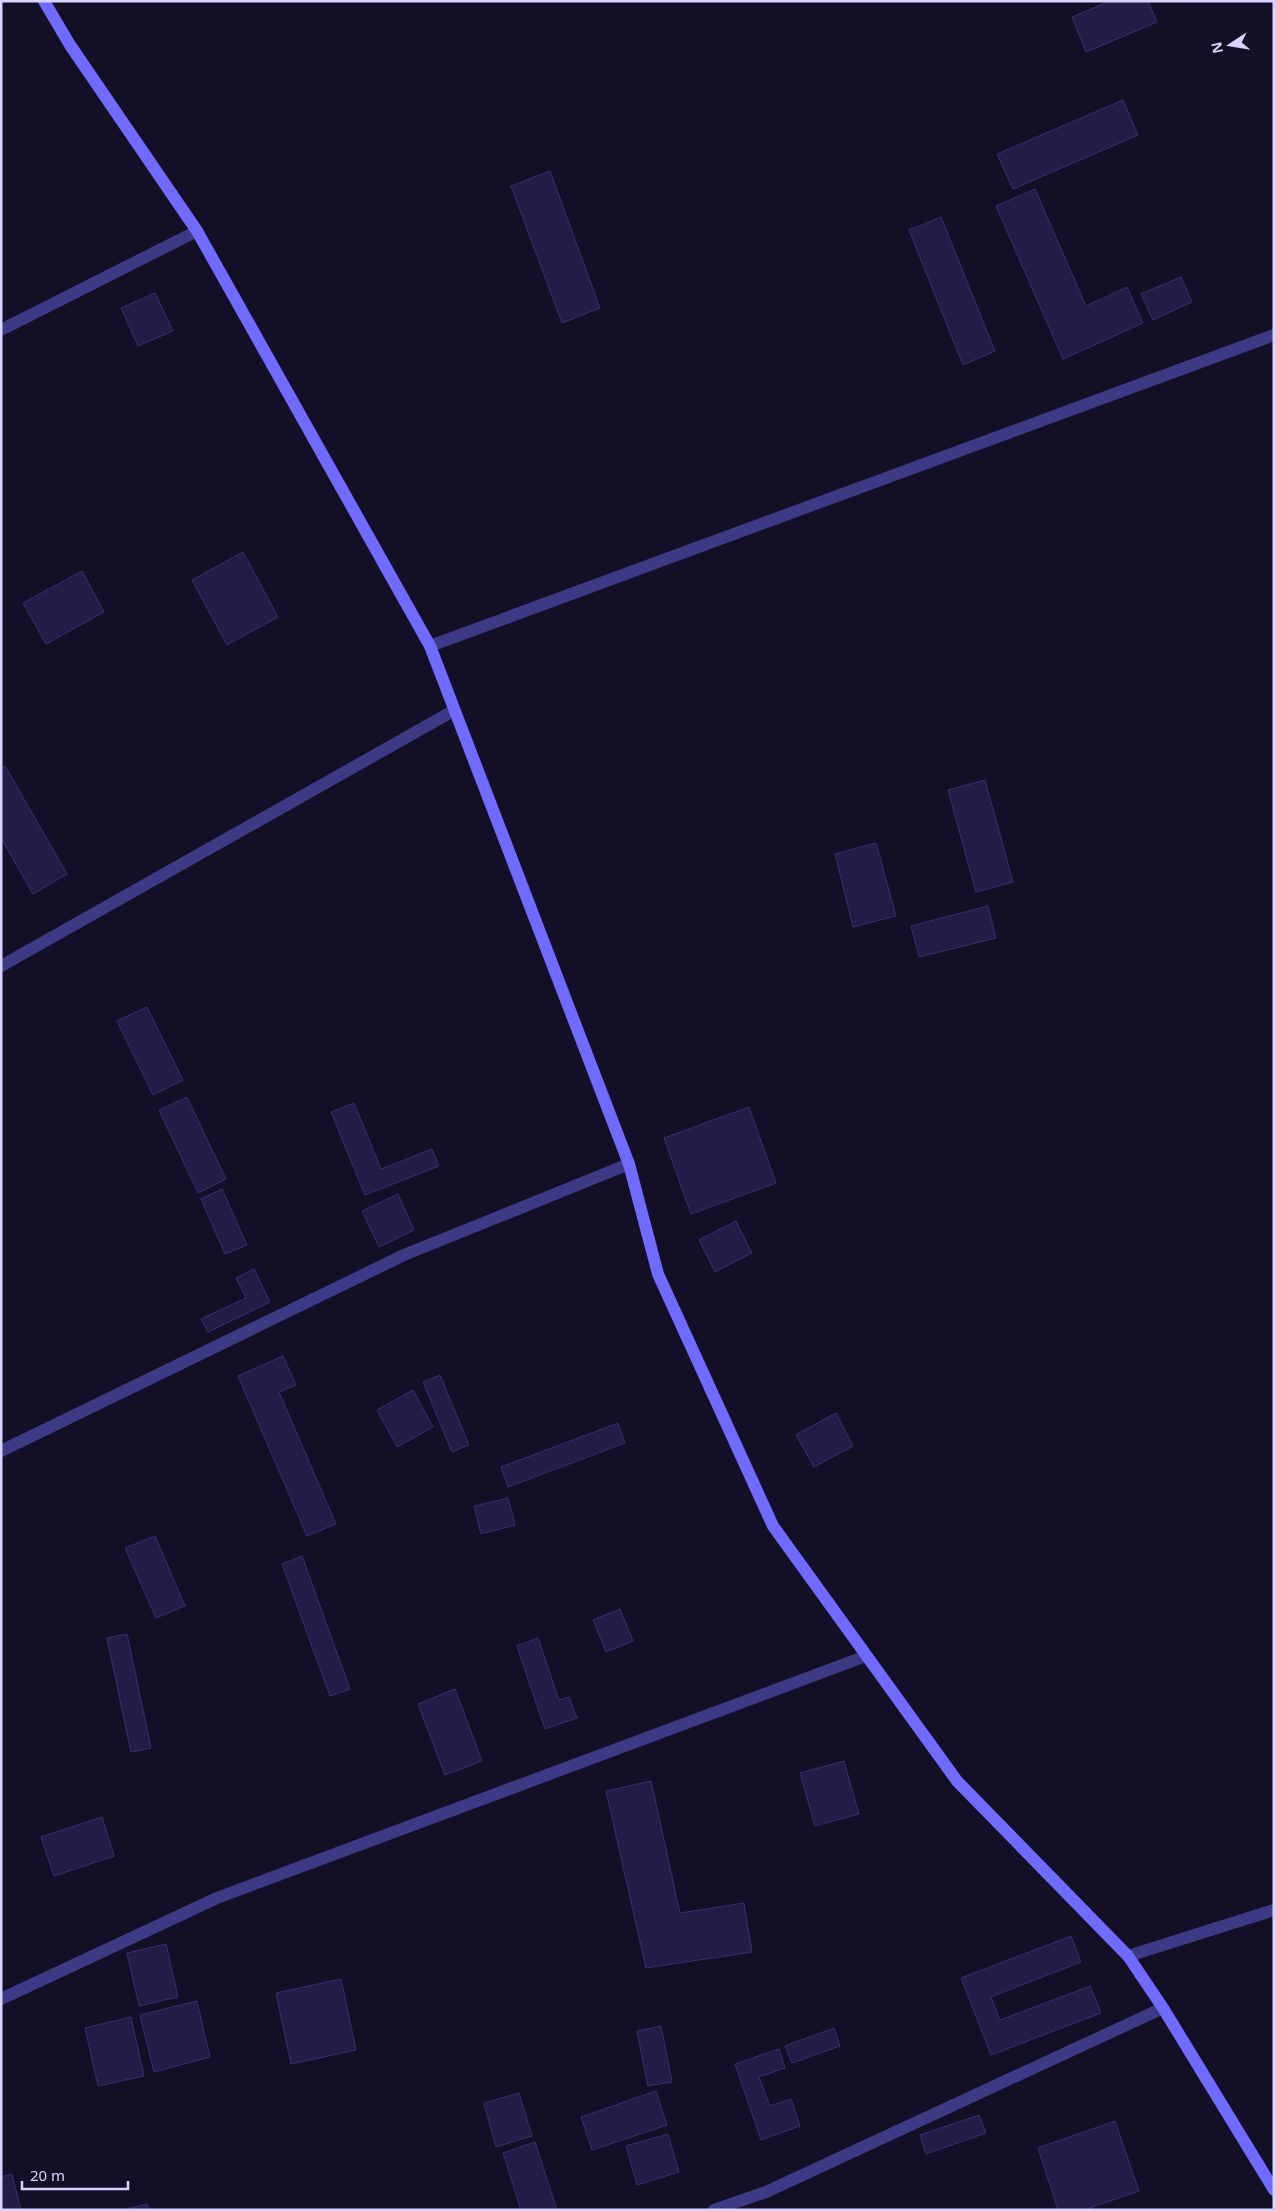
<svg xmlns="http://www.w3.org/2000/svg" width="1275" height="2211" font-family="'Noto Sans',sans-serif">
<rect width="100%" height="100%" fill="#130f26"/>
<g fill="#241b47" stroke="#3b2d73">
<polygon points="1110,1 1148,1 1157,22 1086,52 1072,17"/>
<polygon points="1123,100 1138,135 1013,189 997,154"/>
<polygon points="550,171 600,308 562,323 511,186"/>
<polygon points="1035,189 1086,306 1127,287 1143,323 1063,359 996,206"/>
<polygon points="941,217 995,351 963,365 909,230"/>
<polygon points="1181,277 1192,302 1153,320 1141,294"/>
<polygon points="155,293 173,331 138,346 121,308"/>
<polygon points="243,552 278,617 227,645 192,580"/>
<polygon points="82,571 104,612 46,644 23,603"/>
<polygon points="5,766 67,874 33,894 1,838 1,768"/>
<polygon points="985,780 1013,882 976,892 948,790"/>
<polygon points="876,843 896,916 853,927 835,854"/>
<polygon points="988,906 996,938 919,957 911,926"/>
<polygon points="147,1007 183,1080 153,1095 117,1021"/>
<polygon points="187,1097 226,1179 198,1193 159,1110"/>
<polygon points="354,1103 381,1169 432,1149 439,1166 365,1195 331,1112"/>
<polygon points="749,1107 776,1183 691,1214 664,1138"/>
<polygon points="222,1189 247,1245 225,1254 201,1199"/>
<polygon points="398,1194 414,1230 379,1247 362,1211"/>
<polygon points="736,1221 752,1253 715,1272 699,1240"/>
<polygon points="254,1269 270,1302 208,1332 201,1319 246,1298 236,1278"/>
<polygon points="283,1356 296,1385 279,1392 336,1524 307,1536 238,1376"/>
<polygon points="440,1375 469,1445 452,1452 423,1382"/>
<polygon points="413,1390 433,1427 397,1447 377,1410"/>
<polygon points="836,1413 853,1446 814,1467 796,1435"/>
<polygon points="618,1423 625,1443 508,1487 501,1467"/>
<polygon points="508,1498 515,1525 481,1534 474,1506"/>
<polygon points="155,1536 185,1606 156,1618 125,1548"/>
<polygon points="302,1556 350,1689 330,1696 282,1564"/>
<polygon points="620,1609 633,1641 606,1652 593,1620"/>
<polygon points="127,1634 151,1748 131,1752 107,1638"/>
<polygon points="538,1638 559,1700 569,1697 577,1718 545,1729 517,1646"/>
<polygon points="455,1689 482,1761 445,1775 418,1704"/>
<polygon points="844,1761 859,1814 815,1826 800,1773"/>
<polygon points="651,1781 680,1913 744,1903 752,1952 646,1968 606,1791"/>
<polygon points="102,1817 114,1856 54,1876 41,1837"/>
<polygon points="1071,1936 1081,1962 991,1997 1000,2020 1090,1986 1101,2013 991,2055 961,1978"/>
<polygon points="166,1944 178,1997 139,2006 127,1953"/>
<polygon points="341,1979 356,2050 291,2064 276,1993"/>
<polygon points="197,2001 210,2057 154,2072 140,2015"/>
<polygon points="131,2017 144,2076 98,2086 85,2028"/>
<polygon points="661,2026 672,2082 648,2086 637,2031"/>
<polygon points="834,2028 840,2046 792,2063 785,2046"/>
<polygon points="779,2049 785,2068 759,2077 770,2106 791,2099 800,2126 761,2140 735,2064"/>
<polygon points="656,2091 667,2125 592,2150 581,2117"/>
<polygon points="519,2093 532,2136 496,2147 484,2103"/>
<polygon points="979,2115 986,2133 926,2154 920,2135"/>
<polygon points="1115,2121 1139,2191 1084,2210 1058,2210 1038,2148"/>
<polygon points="668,2134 679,2172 637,2185 626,2146"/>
<polygon points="535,2142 557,2210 521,2210 503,2153"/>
<polygon points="12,2174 21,2210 1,2210 1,2177"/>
<polygon points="147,2204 149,2210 122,2210"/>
</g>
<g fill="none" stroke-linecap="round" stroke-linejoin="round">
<g stroke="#3d3a85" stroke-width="12">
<polyline points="1,330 197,231"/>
<polyline points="430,646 1274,335"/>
<polyline points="1,966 453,711"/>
<polyline points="1,1451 404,1255 629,1164"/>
<polyline points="1128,1956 1274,1910"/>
<polyline points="1,1999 217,1898 866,1656"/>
<polyline points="714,2210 766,2192 1163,2008"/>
</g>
<polyline stroke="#6f6bff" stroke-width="12" points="44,1 70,45 197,231 430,646 629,1164 658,1274 773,1526 957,1781 1128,1956 1163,2008 1274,2190"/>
</g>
<rect width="1275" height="2211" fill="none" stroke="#d9d4ff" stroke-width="5"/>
<g transform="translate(1230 45) rotate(258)" stroke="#130f26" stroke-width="4" paint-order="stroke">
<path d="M0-4L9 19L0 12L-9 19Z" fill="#d9d4ff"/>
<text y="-8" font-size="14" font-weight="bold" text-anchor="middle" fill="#d9d4ff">N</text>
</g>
<path d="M22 2181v8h106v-8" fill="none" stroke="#d9d4ff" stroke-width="2.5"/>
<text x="30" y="2181" font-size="15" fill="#d9d4ff" stroke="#130f26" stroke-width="4" paint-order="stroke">20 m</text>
</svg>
